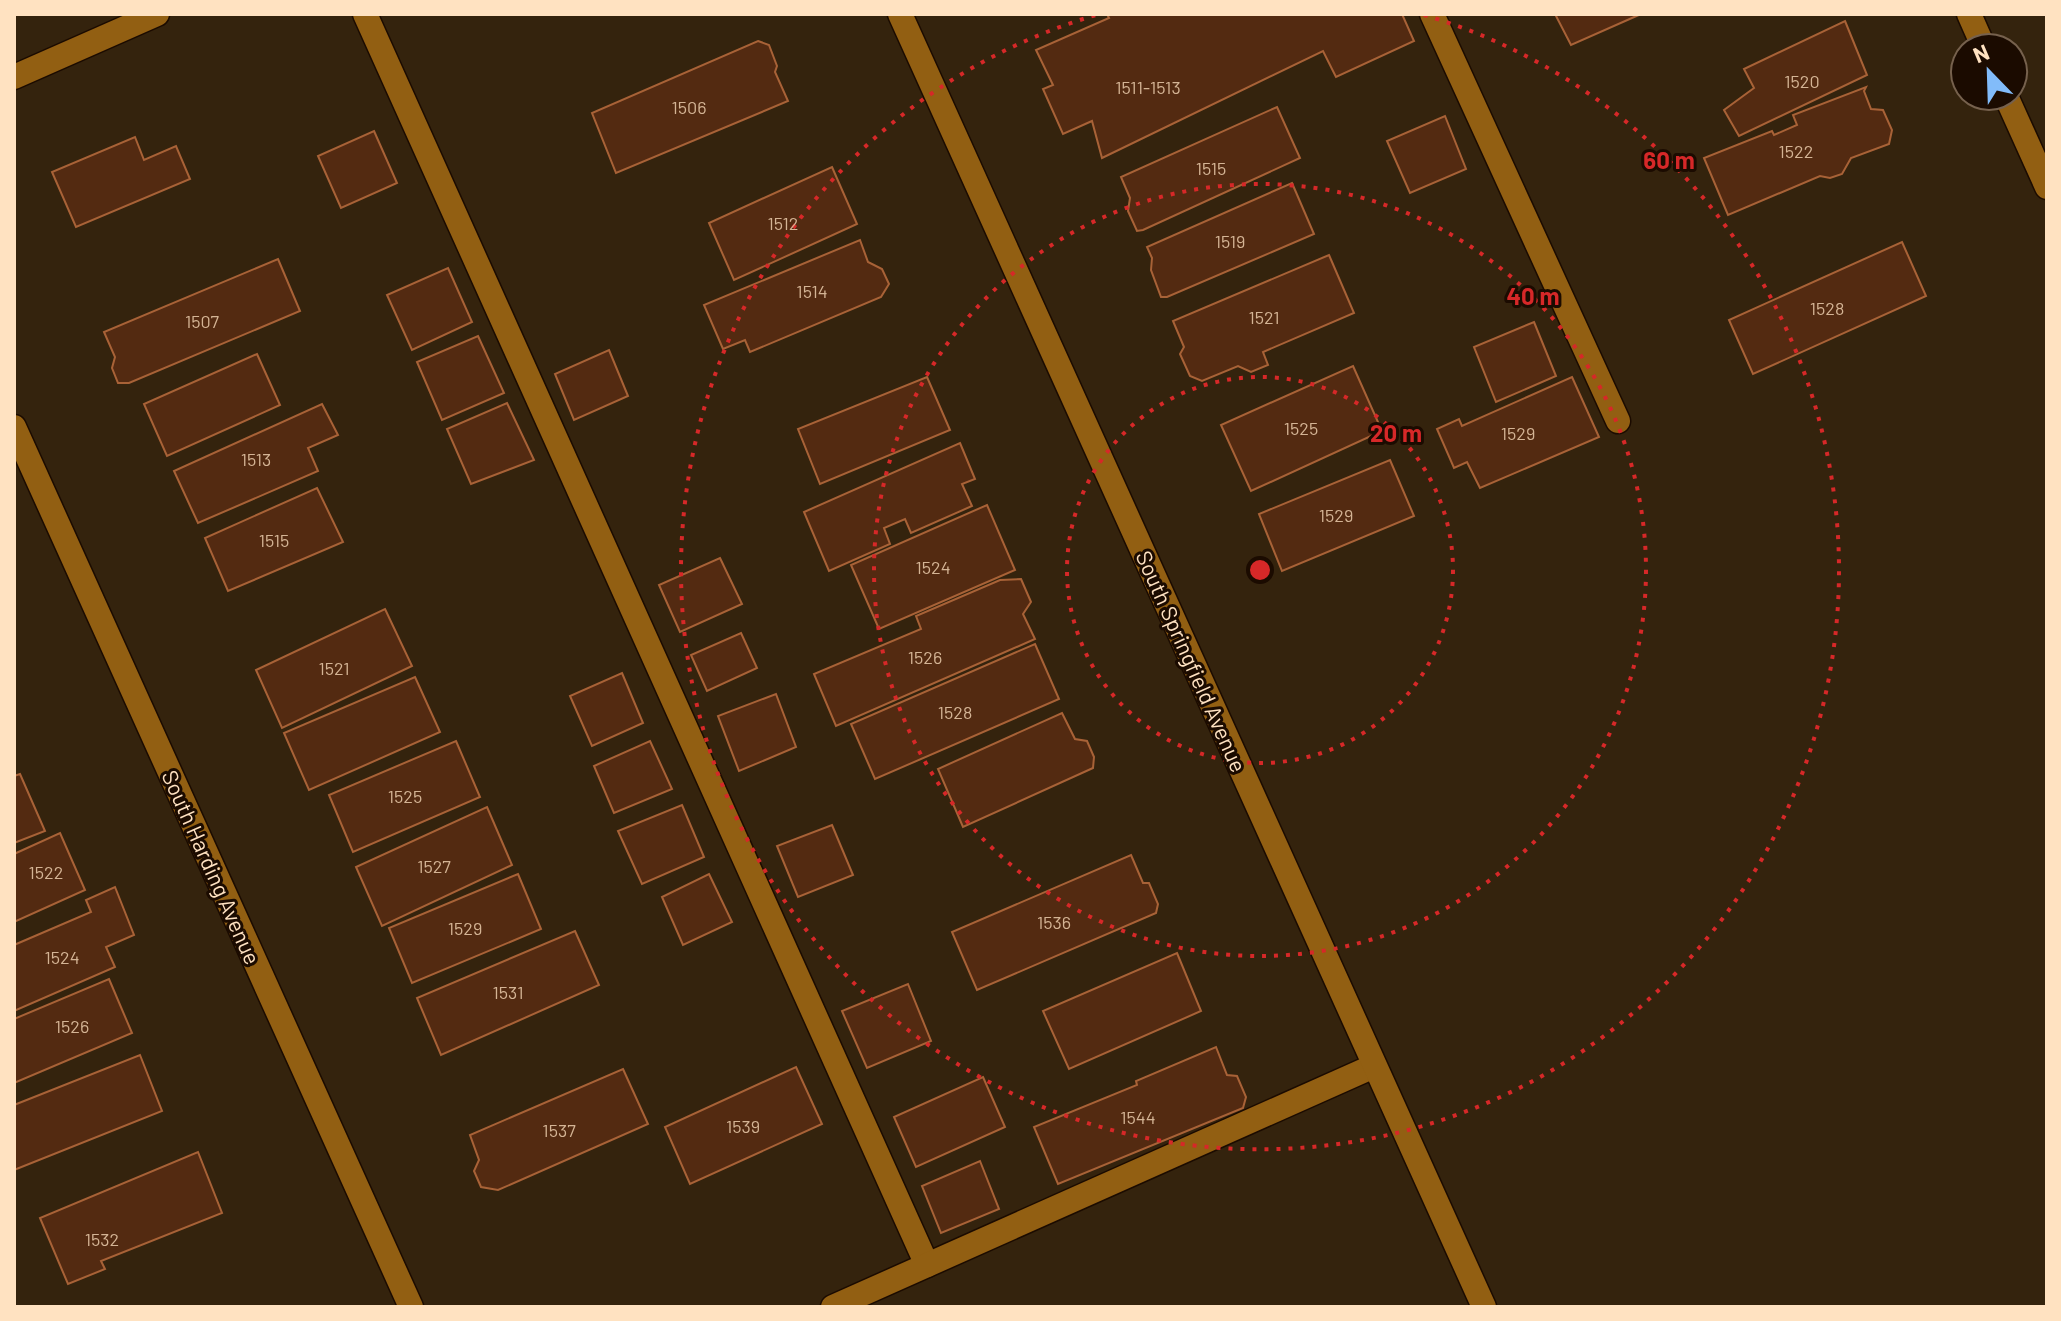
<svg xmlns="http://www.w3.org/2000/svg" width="2061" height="1321" font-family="Barlow,sans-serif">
<rect width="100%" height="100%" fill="#34230d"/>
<g fill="#532a11" stroke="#a86237" stroke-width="2">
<polygon points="1107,14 1402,14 1414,41 1336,77 1323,51 1102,158 1092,121 1063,134 1043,89 1053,85 1036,50 1109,18"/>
<polygon points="1555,14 1641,14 1571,45"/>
<polygon points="1845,21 1867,75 1739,136 1724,110 1754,88 1744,69"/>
<polygon points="758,41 769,45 777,66 775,72 788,101 616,173 592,113"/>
<polygon points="1866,87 1864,91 1871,109 1883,110 1892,130 1889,144 1851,158 1842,174 1830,178 1820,176 1728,215 1704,158 1772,131 1774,135 1797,125 1793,115"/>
<polygon points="1277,107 1300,158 1143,230 1137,231 1128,211 1130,198 1121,177"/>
<polygon points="1445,116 1466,169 1410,193 1387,141"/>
<polygon points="374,131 397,183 341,208 318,156"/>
<polygon points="135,137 144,160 176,146 190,179 76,227 52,172"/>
<polygon points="832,167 857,224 734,280 709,223"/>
<polygon points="1292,183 1314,234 1167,297 1161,297 1151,270 1152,258 1147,247"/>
<polygon points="860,240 868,262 882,269 889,284 881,297 750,352 745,340 723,349 704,305"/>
<polygon points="1902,242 1926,296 1753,374 1729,320"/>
<polygon points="1329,255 1354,313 1263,352 1268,365 1251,372 1238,366 1202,381 1190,376 1180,354 1184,347 1173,321"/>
<polygon points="278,259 300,311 129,383 118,383 112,368 115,357 104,332"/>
<polygon points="448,268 472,322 412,350 387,295"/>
<polygon points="1534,322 1556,376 1496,402 1474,347"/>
<polygon points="478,336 504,393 442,420 417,362"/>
<polygon points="609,350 628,396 574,420 555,374"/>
<polygon points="257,354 280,405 167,456 144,404"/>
<polygon points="1353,366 1382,431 1251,491 1221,425"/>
<polygon points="927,377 950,430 820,484 798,429"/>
<polygon points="1572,377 1599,437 1480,488 1467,462 1454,468 1437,429 1459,419 1462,426"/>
<polygon points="507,403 534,460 471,484 447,429"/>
<polygon points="322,404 338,435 308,448 318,471 198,523 174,471"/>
<polygon points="960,443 975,479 962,484 972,506 911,533 905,519 884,528 890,544 829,571 804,512"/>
<polygon points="1390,460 1414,516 1282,571 1259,514"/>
<polygon points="317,488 343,542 228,591 205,538"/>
<polygon points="987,505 1015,570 879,629 851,565"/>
<polygon points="720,558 742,604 680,632 659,585"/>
<polygon points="1021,579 1031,602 1023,614 1035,639 836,726 814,674 921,629 916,616 1000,580"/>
<polygon points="385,609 412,666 282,728 256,670"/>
<polygon points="741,633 757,668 707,691 691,655"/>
<polygon points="1035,644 1059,699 875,779 851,724"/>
<polygon points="622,673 643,723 592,746 570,696"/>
<polygon points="415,677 440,732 309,790 284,733"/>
<polygon points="776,694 796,747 739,771 718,716"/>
<polygon points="1062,713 1075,739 1087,741 1094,757 1093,768 963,827 938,769"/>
<polygon points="456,741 480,797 353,852 329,795"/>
<polygon points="650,741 672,789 614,813 594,766"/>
<polygon points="20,774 45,831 14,843 14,776"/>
<polygon points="682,805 704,857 642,884 618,831"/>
<polygon points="487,807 512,865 382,926 356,867"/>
<polygon points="832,825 853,875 798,897 777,846"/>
<polygon points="60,833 85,890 14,922 14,854"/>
<polygon points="1131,855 1143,883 1149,883 1158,904 1156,913 977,990 952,932"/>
<polygon points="518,874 541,929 412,983 389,928"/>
<polygon points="709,874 732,922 683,945 662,897"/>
<polygon points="115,887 134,935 106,947 115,967 14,1011 14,945 91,912 86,900"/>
<polygon points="575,931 599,985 441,1055 417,998"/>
<polygon points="1177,953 1201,1011 1069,1069 1043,1011"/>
<polygon points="109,979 132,1033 14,1083 14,1019"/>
<polygon points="908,984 931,1041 867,1068 842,1011"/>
<polygon points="1216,1047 1227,1075 1237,1076 1246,1097 1243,1108 1058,1184 1034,1127 1137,1085 1136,1081"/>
<polygon points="140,1055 162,1111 14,1170 14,1105"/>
<polygon points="796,1067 822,1124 690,1184 665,1127"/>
<polygon points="623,1069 648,1124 498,1190 481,1187 474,1171 479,1160 470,1135"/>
<polygon points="983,1077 1005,1127 916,1167 894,1117"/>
<polygon points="198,1152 222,1213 101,1261 105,1269 68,1284 40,1218"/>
<polygon points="980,1161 999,1209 941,1233 922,1186"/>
</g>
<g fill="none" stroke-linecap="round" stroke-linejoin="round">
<g stroke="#1b0b00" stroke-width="27">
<g id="lane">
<polyline points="365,14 927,1265"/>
<polyline points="1432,14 1618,421"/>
<polyline points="833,1307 1374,1066"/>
</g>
</g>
<g stroke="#1b0b00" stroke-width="27">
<g id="street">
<polyline points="900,14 1484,1307"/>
<polyline points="1969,14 1984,48"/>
<polyline points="14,77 157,14"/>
<polyline points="2006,96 2047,187"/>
<polyline points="14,427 411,1307"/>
</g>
</g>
<use href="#lane" stroke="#925f12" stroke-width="24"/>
<use href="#street" stroke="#925f12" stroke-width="24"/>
</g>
<g fill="none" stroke="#d62828" stroke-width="4" stroke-dasharray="4 8">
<circle cx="1260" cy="570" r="193"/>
<circle cx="1260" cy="570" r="386"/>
<path d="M1424 15A579 579 0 1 1 1096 15"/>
</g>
<g text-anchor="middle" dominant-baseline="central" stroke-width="6" stroke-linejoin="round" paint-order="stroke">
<g font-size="18" fill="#d4b495">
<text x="1802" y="81">1520</text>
<text x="1148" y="87">1511-1513</text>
<text x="689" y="107">1506</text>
<text x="1796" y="151">1522</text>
<text x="1211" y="168">1515</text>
<text x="783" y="223">1512</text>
<text x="1230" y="241">1519</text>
<text x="812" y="291">1514</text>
<text x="1827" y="308">1528</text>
<text x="1264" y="317">1521</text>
<text x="202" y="321">1507</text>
<text x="1301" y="428">1525</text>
<text x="1518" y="433">1529</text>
<text x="256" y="459">1513</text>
<text x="1336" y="515">1529</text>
<text x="274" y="540">1515</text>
<text x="933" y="567">1524</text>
<text x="925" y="657">1526</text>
<text x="334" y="668">1521</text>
<text x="955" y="712">1528</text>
<text x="405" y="796">1525</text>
<text x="434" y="866">1527</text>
<text x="46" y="872">1522</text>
<text x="1054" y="922">1536</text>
<text x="465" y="928">1529</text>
<text x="62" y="957">1524</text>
<text x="508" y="992">1531</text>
<text x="72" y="1026">1526</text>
<text x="1138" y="1117">1544</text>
<text x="743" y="1126">1539</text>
<text x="559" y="1130">1537</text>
<text x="102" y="1239">1532</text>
</g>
<g font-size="22" fill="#ffe2c1" stroke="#1b0b00">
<text transform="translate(1192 661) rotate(66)">South Springfield Avenue</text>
<text transform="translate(212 867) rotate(66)">South Harding Avenue</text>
</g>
</g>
<circle cx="1260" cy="570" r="12" fill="#d62828" stroke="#1b0b00" stroke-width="4"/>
<g font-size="24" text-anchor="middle" font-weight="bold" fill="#d62828" stroke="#1b0b00" stroke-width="6" stroke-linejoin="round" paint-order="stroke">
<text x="1669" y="169">60 m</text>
<text x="1533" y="305">40 m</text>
<text x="1396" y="442">20 m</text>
</g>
<rect width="2061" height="1321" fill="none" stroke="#ffe2c1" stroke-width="32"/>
<g transform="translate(1989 72) rotate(337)"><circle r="38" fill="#1b0b00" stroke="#76614d" stroke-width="2"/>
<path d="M0-6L14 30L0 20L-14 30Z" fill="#82bcfa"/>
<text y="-12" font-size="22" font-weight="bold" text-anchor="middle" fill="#ffe2c1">N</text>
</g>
</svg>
